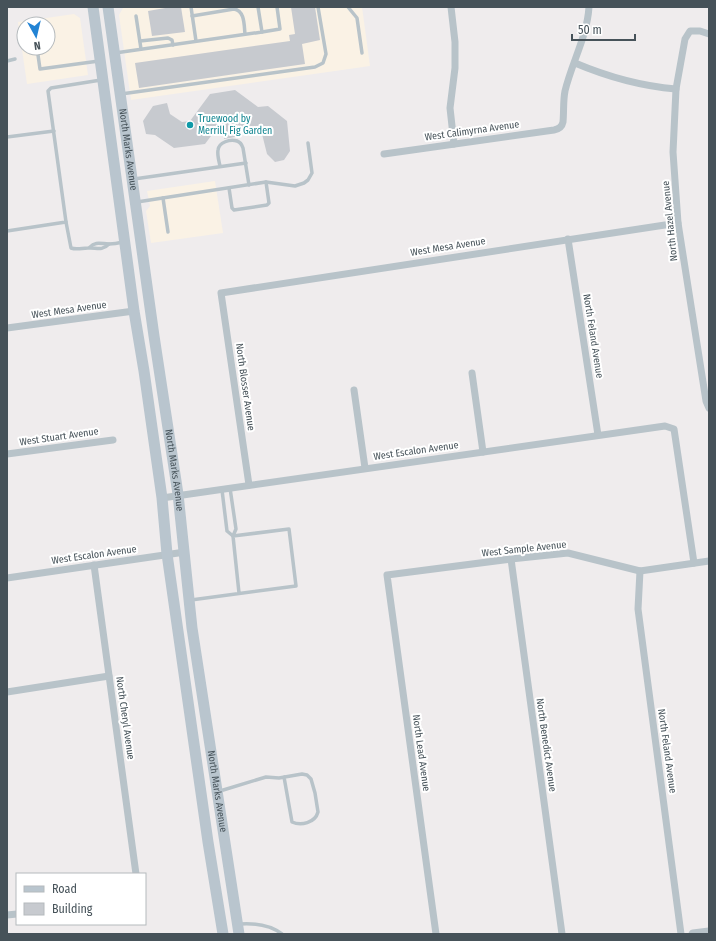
<svg xmlns="http://www.w3.org/2000/svg" width="716" height="941" font-family="'Fira Sans Condensed',sans-serif">
<rect width="100%" height="100%" fill="#efeced"/>
<g fill="#faf2e5" fill-rule="evenodd">
<polygon points="131,7 362,7 370,66 131,100 119,15 123,8"/>
<path d="M74,14L80,18L88,75L27,84L18,22ZM24,24H48V48H24Z"/>
<polygon points="215,181 223,233 151,243 146,211 150,206 147,191"/>
</g>
<g fill="#c7cacf">
<polygon points="171,7 181,7 185,32 152,36 148,11"/>
<polygon points="291,7 315,7 320,40 302,44 305,64 139,88 135,63 290,41 289,35 295,34"/>
<polygon points="235,90 258,107 268,106 287,121 290,151 284,160 275,162 267,154 262,134 251,134 237,124 238,132 234,132 235,137 224,139 224,133 211,136 205,144 174,148 155,135 146,134 143,121 153,106 167,103 170,114 182,122 190,121 210,94"/>
</g>
<g fill="none" stroke-linecap="round" stroke-linejoin="round">
<g stroke="#b8c3c9" stroke-width="3.5">
<polyline points="191,7 196,41"/>
<polyline points="348,7 357,18 362,53"/>
<polyline points="136,16 141,49"/>
<path d="M192,16L234,9C245,11 244,25 245,34"/>
<polyline points="262,32 280,29 277,7"/>
<polyline points="140,41 168,38 172,40 173,45"/>
<polyline points="115,53 262,32 258,7"/>
<polyline points="38,55 40,69 99,61"/>
<polyline points="7,61 15,59"/>
<polyline points="121,94 315,67 323,63 326,54 318,7"/>
<polyline points="7,137 54,131"/>
<path d="M220,166C219,161 217,155 218,150C219,142 230,139 237,141C240,142 242,145 243,148L249,185"/>
<polyline points="134,179 246,163"/>
<polyline points="229,188 232,208 234,210 267,205 269,203 266,182"/>
<polyline points="163,198 168,232"/>
<polyline points="137,202 266,182 295,186 304,183 308,180 312,173 308,143"/>
<path d="M66,222L71,248C77,250 82,248 88,248C96,247 101,252 109,244"/>
<polyline points="7,231 66,222 48,91 51,88 101,80"/>
<path d="M90,247C95,241 102,244 109,244C113,244 119,243 123,242"/>
<polyline points="222,490 227,531 233,536 236,529 230,488"/>
<polyline points="191,600 296,586 289,529 233,536 239,593"/>
<path d="M220,791L266,777L279,778L302,774L307,775L311,779L315,793L318,812C315,823 301,826 292,822L284,777"/>
<path d="M240,924C255,923 270,925 282,934"/>
</g>
<g stroke="#b8c3c9" stroke-width="7">
<polyline points="451,7 455,42 455,68 450,108 454,144"/>
<polyline points="709,34 700,31 690,31 685,39 676,89 673,152 678,223 706,401 709,408"/>
<path d="M575,63C608,77 640,86 676,89"/>
<path d="M384,154L554,130C559,129 562,127 563,122C564,111 563,101 565,91C572,62 587,37 589,7"/>
<polyline points="568,239 598,435"/>
<polyline points="7,328 134,311"/>
<polyline points="472,373 483,452"/>
<polyline points="354,390 365,468"/>
<polyline points="7,454 113,440"/>
<polyline points="249,485 221,293 678,223"/>
<polyline points="162,498 665,426 674,429 694,563"/>
<polyline points="511,559 562,934"/>
<polyline points="94,565 136,874"/>
<polyline points="640,571 638,609 681,934"/>
<polyline points="7,578 185,552"/>
<polyline points="7,692 109,676"/>
<polyline points="7,915 17,914"/>
<polyline points="436,934 387,575 511,559 568,553 640,571 709,561"/>
</g>
<polyline stroke="#b8c3c9" stroke-width="9" points="693,934 709,932"/>
<g stroke="#b9c5ce" stroke-width="11">
<polyline points="93,7 134,311 144,371 162,498 167,554 208,842 223,934"/>
<path id="s1" d="M108,7L154,336L178,494L192,628L239,934"/>
</g>
</g>
<circle fill="#0f9aa8" stroke="#fff" stroke-width="1.5" cx="190" cy="125" r="4"/>
<g text-anchor="middle" dominant-baseline="central" stroke-width="4" stroke-linejoin="round" paint-order="stroke">
<g font-size="10" fill="#0d838f" stroke="#fff" text-anchor="start">
<text x="198" y="119">Truewood by<tspan x="198" dy="12">Merrill, Fig Garden</tspan></text>
</g>
<g font-size="10" fill="#465259" stroke="#fff">
<text transform="translate(472 131) rotate(-8)">West Calimyrna Avenue</text>
<text stroke="none"><textPath href="#s1" startOffset="144">North Marks Avenue</textPath></text>
<text transform="translate(670 221) rotate(-96)">North Hazel Avenue</text>
<text transform="translate(448 247) rotate(-9)">West Mesa Avenue</text>
<text transform="translate(69 310) rotate(-8)">West Mesa Avenue</text>
<text transform="translate(593 336) rotate(81)">North Feland Avenue</text>
<text transform="translate(245 387) rotate(82)">North Blosser Avenue</text>
<text transform="translate(59 437) rotate(-8)">West Stuart Avenue</text>
<text transform="translate(416 451) rotate(-8)">West Escalon Avenue</text>
<text stroke="none"><textPath href="#s1" startOffset="468">North Marks Avenue</textPath></text>
<text transform="translate(524 549) rotate(-6)">West Sample Avenue</text>
<text transform="translate(94 555) rotate(-8)">West Escalon Avenue</text>
<text transform="translate(125 718) rotate(82)">North Cheryl Avenue</text>
<text transform="translate(546 745) rotate(82)">North Benedict Avenue</text>
<text transform="translate(667 751) rotate(82)">North Feland Avenue</text>
<text transform="translate(421 753) rotate(82)">North Lead Avenue</text>
<text stroke="none"><textPath href="#s1" startOffset="792">North Marks Avenue</textPath></text>
</g>
</g>
<rect width="716" height="941" fill="none" stroke="#465259" stroke-width="16"/>
<rect x="16" y="873" width="130" height="52" fill="#ffffff" stroke="#b5babd"/>
<rect x="24" y="886" width="20" height="6" fill="#b9c5ce" stroke="#b5babd"/>
<text x="52" y="893" font-size="12" fill="#465259">Road</text>
<rect x="24" y="903" width="20" height="12" fill="#c7cacf" stroke="#b5babd"/>
<text x="52" y="913" font-size="12" fill="#465259">Building</text>
<g transform="translate(36 36) rotate(172)"><circle r="19" fill="#ffffff" stroke="#b5babd"/>
<path d="M0-3L7 15L0 10L-7 15Z" fill="#2283d4"/>
<text y="-6" font-size="11" font-weight="bold" text-anchor="middle" fill="#465259">N</text>
</g>
<path d="M572 34v6h63v-6" fill="none" stroke="#465259" stroke-width="2"/>
<text x="578" y="34" font-size="12" fill="#465259" stroke="#ffffff" stroke-width="3" paint-order="stroke">50 m</text>
</svg>
